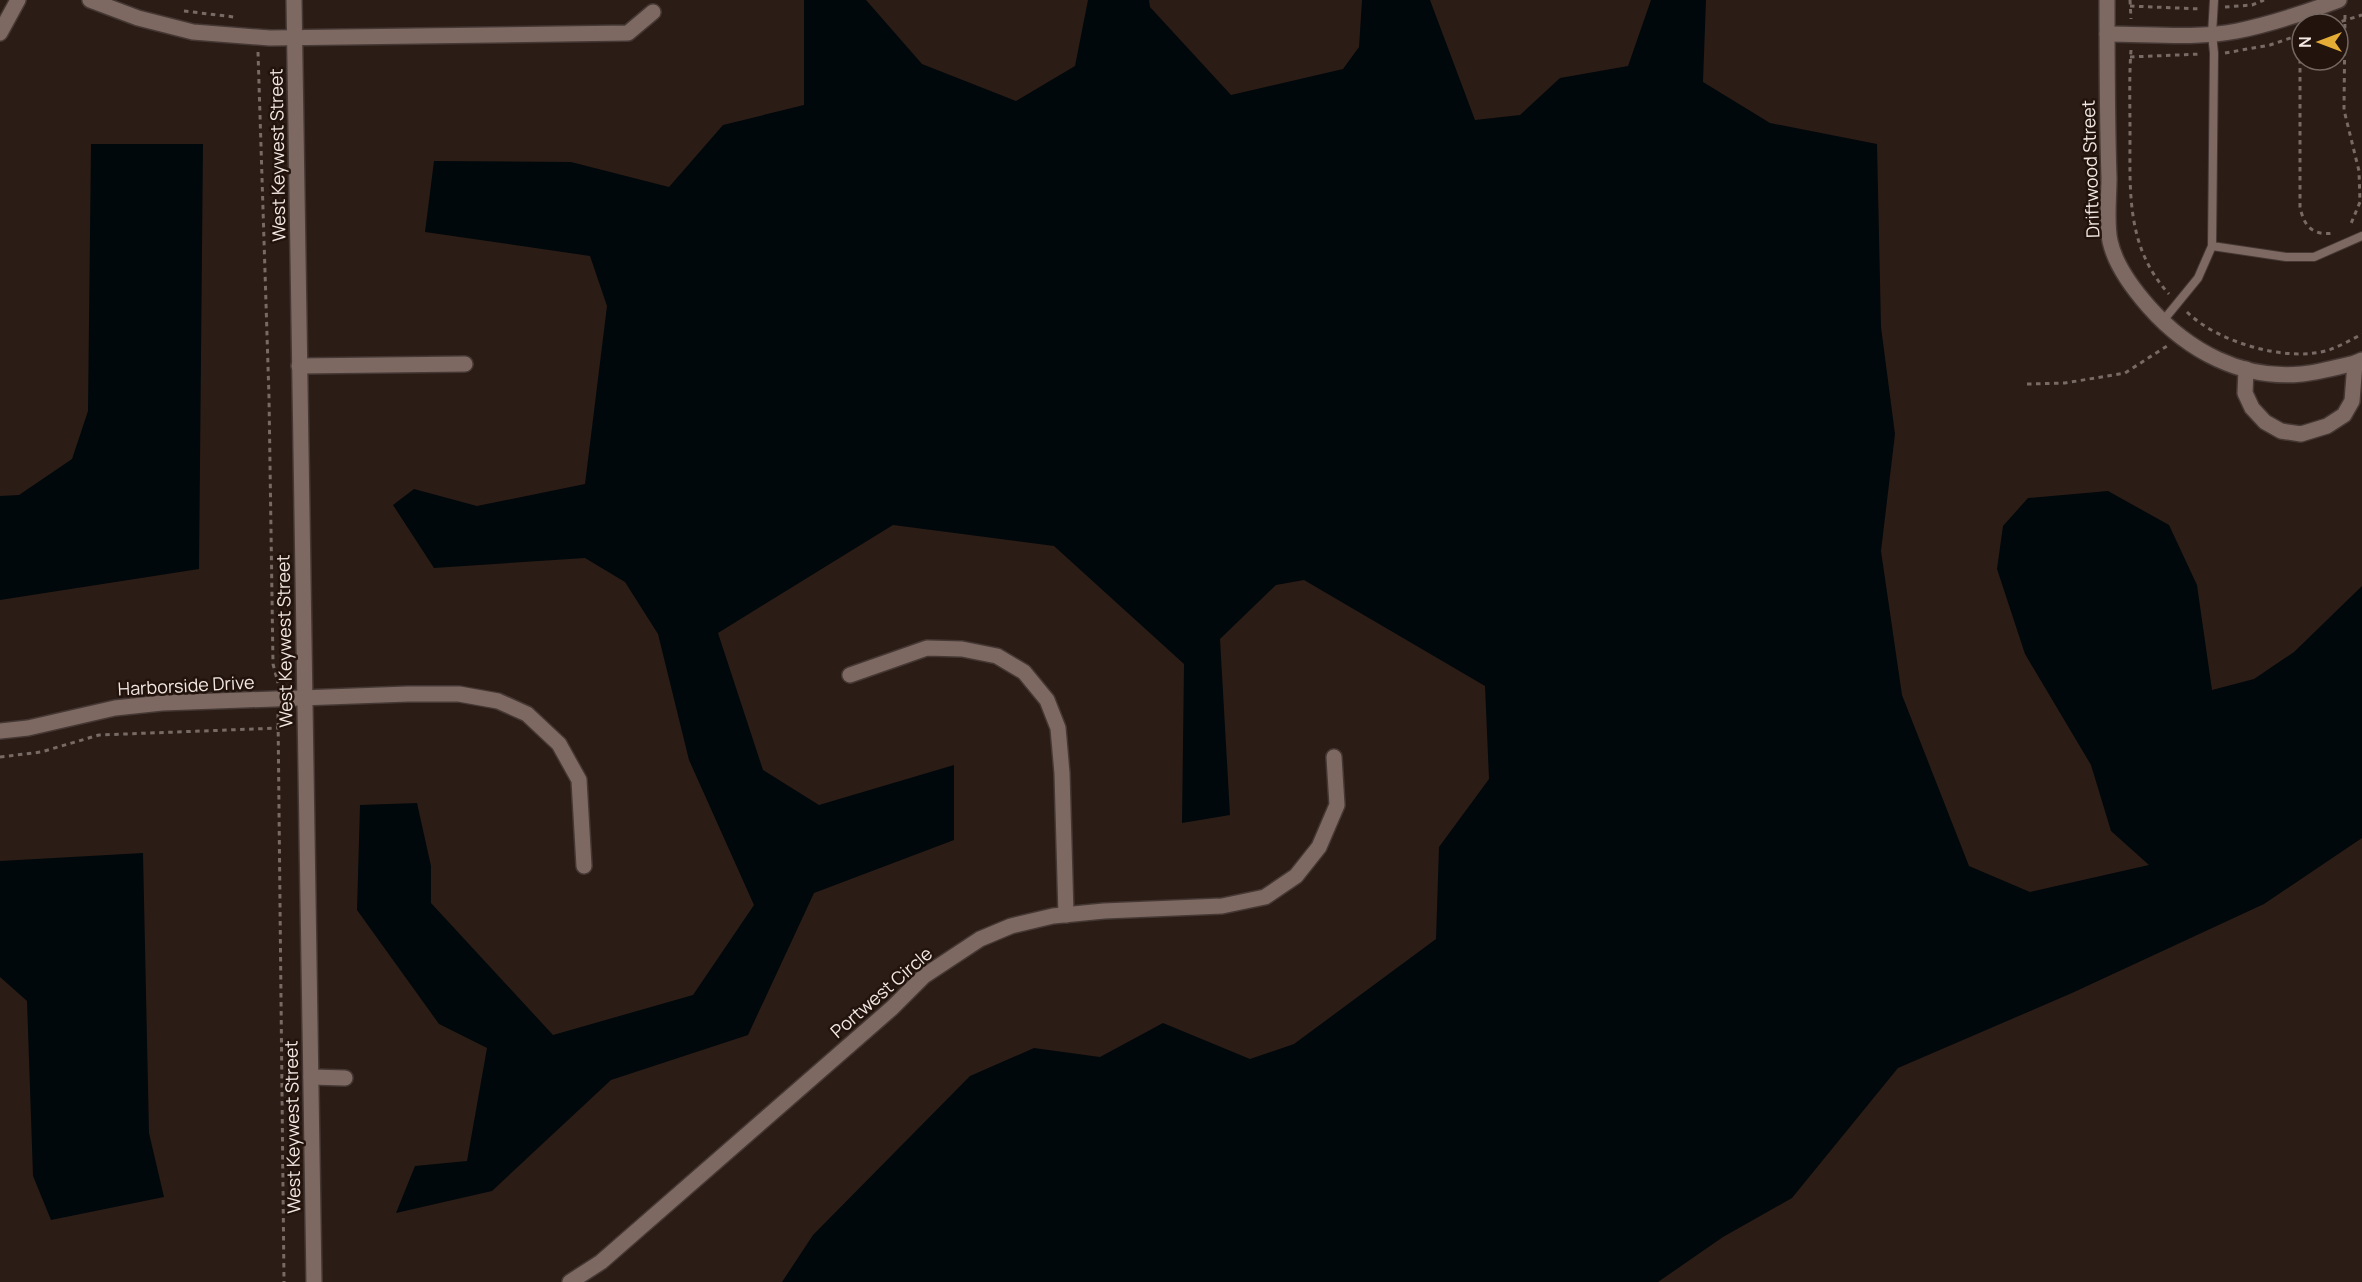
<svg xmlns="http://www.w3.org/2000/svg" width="2362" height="1282" font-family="Manrope,sans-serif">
<rect width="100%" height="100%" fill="#2c1c16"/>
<g fill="#01080b">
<polygon points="804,0 866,0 922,64 1016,101 1075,66 1088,0 1149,0 1150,7 1231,95 1343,69 1359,47 1362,0 1430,0 1475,120 1520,115 1560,78 1628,66 1651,0 1706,0 1703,82 1770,123 1877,144 1881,327 1895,434 1881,551 1902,695 1969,866 2030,892 2149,865 2111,831 2091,765 2025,654 1997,569 2003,526 2028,498 2108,491 2169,525 2197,585 2212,690 2254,679 2294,652 2362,586 2362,838 2264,904 2072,993 1898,1068 1792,1198 1723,1237 1658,1282 782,1282 813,1235 970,1076 1034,1048 1100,1057 1163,1023 1250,1059 1294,1044 1436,939 1439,847 1489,779 1485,686 1304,580 1276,585 1220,639 1230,815 1182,823 1184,664 1054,546 893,525 718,633 763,770 819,805 954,765 954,840 814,893 748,1035 611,1080 492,1191 396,1213 415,1166 467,1161 487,1048 439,1024 357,910 360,805 417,803 431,866 431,903 553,1035 693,995 754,905 689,760 658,634 625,582 585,558 434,568 393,505 414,489 477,506 585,484 607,306 590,256 425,232 434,161 571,162 669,187 723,125 804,105"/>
<polygon points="91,144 203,144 199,569 0,600 0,496 19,495 72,459 88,411"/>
<polygon points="143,853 149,1133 164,1197 51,1220 33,1176 27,1001 0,977 0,861"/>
</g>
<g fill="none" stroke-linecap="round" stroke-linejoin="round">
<g stroke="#453834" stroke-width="10">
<g id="service">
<polyline points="2214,0 2212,34 2214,53 2212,246 2286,257 2314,257 2362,236"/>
<polyline points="2162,322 2198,278 2212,246"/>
</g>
</g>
<g stroke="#453834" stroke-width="18">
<g id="minor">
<polyline points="90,0 138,18 193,32 270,38 628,33 653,12"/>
<polyline points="294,0 314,1282"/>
<path d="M2107,0C2107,59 2107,118 2109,178C2109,197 2106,223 2110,241C2115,265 2134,290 2149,307C2188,351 2242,380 2302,374C2320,372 2338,367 2355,363L2362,360"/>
<polyline points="0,33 18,0"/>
<path d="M2107,34C2150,34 2195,39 2237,31C2271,24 2307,12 2339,0"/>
<polyline points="299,366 465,364"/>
<polyline points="2246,369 2245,393 2252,408 2265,422 2281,431 2301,434 2327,426 2344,415 2352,401 2355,363"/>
<polyline points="850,675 927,648 962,649 997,656 1024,672 1047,700 1058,728 1062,773 1066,915"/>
<polyline points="0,731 28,728 115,708 162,703 408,694 459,694 498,701 527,714 559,744 579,780 584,866"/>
<polyline points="311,1077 345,1078"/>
<polyline points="570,1282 601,1262 892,1008 924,976 980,939 1011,926 1053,916 1104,911 1222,906 1265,897 1296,876 1319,847 1337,805 1334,757"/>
</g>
</g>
<g stroke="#786a64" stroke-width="3" stroke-dasharray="4.5 4.5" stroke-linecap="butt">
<polyline points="2130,0 2131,19"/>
<polyline points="2130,6 2201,9"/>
<polyline points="2225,7 2252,5 2264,0"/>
<polyline points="184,11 234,17"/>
<polyline points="2345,15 2344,110 2359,171 2360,202 2350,226"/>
<polyline points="2333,24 2362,15"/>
<path d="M2300,32V207C2304,226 2312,236 2334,233"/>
<path d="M2131,50C2129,77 2130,105 2130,133C2130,192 2126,247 2169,294"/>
<polyline points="258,52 269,397 273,664 278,683"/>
<polyline points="2225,53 2270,45 2302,34"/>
<polyline points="2130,57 2201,54"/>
<path d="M2187,312C2217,342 2287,363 2329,350C2340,346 2351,340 2362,334"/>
<polyline points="2027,384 2065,383 2125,373 2167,346"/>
<polyline points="278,714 284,1282"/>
<polyline points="0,757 41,752 99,735 279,728"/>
</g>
<use href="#service" stroke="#7d6962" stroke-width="8"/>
<use href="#minor" stroke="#7d6962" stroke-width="15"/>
</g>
<g text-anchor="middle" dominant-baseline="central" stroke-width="5" stroke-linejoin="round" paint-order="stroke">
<g font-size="18" fill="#f2e7e2" stroke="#22130d">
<text transform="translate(277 155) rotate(-91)">West Keywest Street</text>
<text transform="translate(2090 169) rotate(-92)">Driftwood Street</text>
<text transform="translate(284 641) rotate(-91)">West Keywest Street</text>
<text transform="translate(186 685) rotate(-3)">Harborside Drive</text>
<text transform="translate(881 992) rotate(-41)">Portwest Circle</text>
<text transform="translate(292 1127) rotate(-91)">West Keywest Street</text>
</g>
</g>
<g transform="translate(2320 42) rotate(270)"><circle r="28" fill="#22130d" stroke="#756862" stroke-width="1.5"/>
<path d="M0-4.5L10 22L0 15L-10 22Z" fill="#e5ad35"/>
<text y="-9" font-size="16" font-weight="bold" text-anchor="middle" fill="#f2e7e2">N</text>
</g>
</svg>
